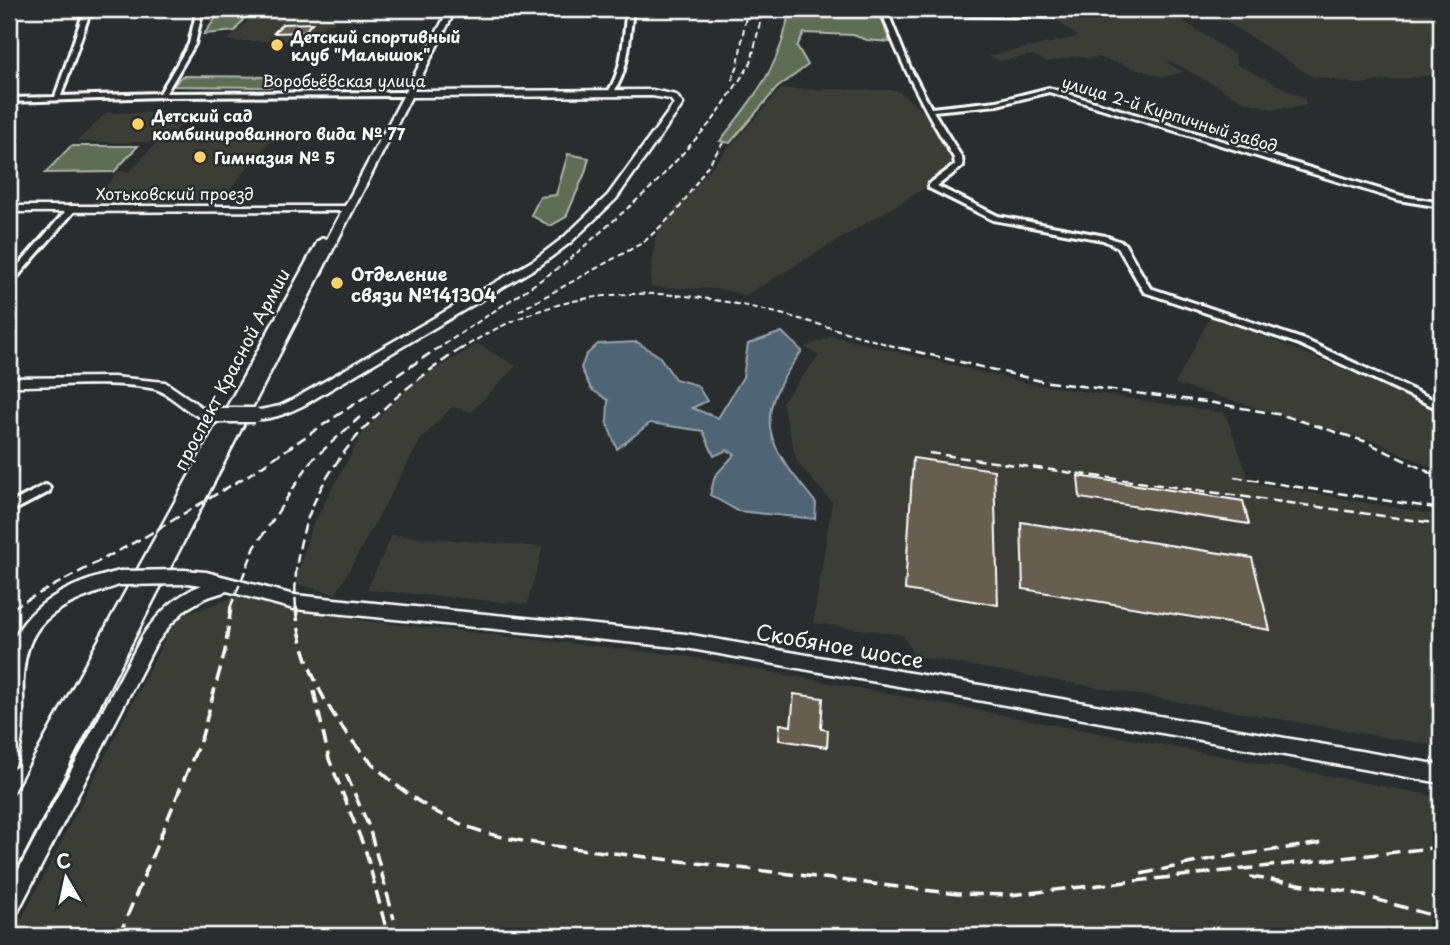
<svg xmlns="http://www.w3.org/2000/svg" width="1450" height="945" font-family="'Playpen Sans',sans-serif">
<rect width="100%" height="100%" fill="#2a2d2e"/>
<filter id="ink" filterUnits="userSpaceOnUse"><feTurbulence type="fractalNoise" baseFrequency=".0143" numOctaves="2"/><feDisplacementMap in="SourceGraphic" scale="14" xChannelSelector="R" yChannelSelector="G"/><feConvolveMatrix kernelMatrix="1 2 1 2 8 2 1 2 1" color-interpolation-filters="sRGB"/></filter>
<g filter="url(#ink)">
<g fill="#3c3c38">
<polygon points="1034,9 1165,9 1235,55 1236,64 1305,99 1305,106 1273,109 1243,101 1171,61 1167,63 1184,72 1163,77 1098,57 1089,59 1079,56 1047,62 1032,55 1000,61 988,56 1078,37 1054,17"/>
<polygon points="1207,9 1441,9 1441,58 1434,75 1358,84 1311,76"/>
<polygon points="339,15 333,23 326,24 314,41 227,41 253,16"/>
<polygon points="781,89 897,90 949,132 962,166 746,295 719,289 650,287 655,237 671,213"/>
<polygon points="193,112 172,135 273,137 219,202 92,203 118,172 129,172 157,142 76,142 106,113"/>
<polygon points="1211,315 1416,398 1441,412 1441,472 1380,443 1175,384"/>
<polygon points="832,336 1026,383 1225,413 1250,482 1441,516 1441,747 914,656 903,635 813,623 832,502 797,462 782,402 819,356 805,347"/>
<polygon points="478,344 516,366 471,412 452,407 421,439 336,594 295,584 311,528 363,432 415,381"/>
<polygon points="392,535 543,547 527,604 367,590"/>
<polygon points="241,595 364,621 680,655 1441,797 1441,936 13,936 167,635 180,616"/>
</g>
<g fill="#5e6d55" stroke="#aeb6aa" stroke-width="2">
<path d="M789,9H878L890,42L867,40L853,35L804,33L797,46L808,65L777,88L730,143L720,141C753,98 783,65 789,9Z"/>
<polygon points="243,12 247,14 235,31 204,34 219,14"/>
<polygon points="182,76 279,77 271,87 173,86"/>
<polygon points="71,146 138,146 114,172 45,173"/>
<polygon points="568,154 589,158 585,173 566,217 550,226 531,215 540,197 556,195"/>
</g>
<path fill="#506574" stroke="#96a3ac" stroke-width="2" d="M782,332L802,351C750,420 765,441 816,503L815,519L738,511L710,495L715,476L735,454L727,450L714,456L703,431L650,423L617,449L607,423L608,400L591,389L581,368L586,355L598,344L637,342L659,356L675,379L697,385L707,401L692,408L718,418L743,377L748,344Z"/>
<g fill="#665f4f" stroke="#fff" stroke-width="2">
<polygon points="312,23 304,32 274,33 282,24"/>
<polygon points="913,458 994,470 998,605 905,590"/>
<polygon points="1078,476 1243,501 1249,524 1080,498"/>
<polygon points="1021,522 1252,558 1270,630 1023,589"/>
<polygon points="794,694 823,698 821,729 828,730 827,747 779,740 780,724 791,726"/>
</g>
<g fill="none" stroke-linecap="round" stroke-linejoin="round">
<g stroke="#fff" stroke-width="6">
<g id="minor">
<polygon points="93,9 99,9 88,18 61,96 160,93 189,44 197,9 203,9 195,44 166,93 407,92 410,94 407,96 162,97 9,102 9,98 55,97 82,17"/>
<path d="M627,9H633C629,38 630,69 613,93L611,94L608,92C624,68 623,37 627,9Z"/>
<path d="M881,9L1052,13L1055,15L1052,17L888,13L910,68L931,108L997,101L1049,88L1402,196L1441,203V207L1398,200L1049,92L997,105L933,111L962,158L963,166L937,186L998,216L1105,236L1124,243L1150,288L1305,340L1441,403V410L1299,344L1144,292L1118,247L1103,240L993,220L929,188V184L955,165L954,158C925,110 899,62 881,9Z"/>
<polygon points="70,206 77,208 12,283 9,284 9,276"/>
<polygon points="45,485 49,486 50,489 49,492 9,513 9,504"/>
</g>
</g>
<g stroke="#fff" stroke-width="5">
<g id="major">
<path d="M449,9H456L414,91L652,90L676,95L683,104L616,199L571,242L542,264L304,405C288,413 268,422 250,418L248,415L250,412L280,406L294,399L534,260L563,238L608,195L674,104L670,99L652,96L411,97L16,869L9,872V842L15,830L9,832V804L318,241L323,238L327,239L342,211L9,212V206H345Z"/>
<path d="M113,377L165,382L213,415L211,418C193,422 172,393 155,389C114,380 52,387 9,386V378Z"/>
<path d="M184,570L206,572L294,595L686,634L1441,765V783L686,648L294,609L227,591L205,598L186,609L170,625L155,645L16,915L9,918V888L143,635C159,613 176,595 202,585L179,582L176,577L179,572Z"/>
<path d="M120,571L125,573L128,578L125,583C59,606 20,615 23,697C23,720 24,744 15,765L9,768V653C22,603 74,582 120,571Z"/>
</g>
</g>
<use href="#minor" fill="#2a2d2e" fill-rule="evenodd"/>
<use href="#major" fill="#2a2d2e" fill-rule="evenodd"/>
<g stroke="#fff" stroke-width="2" stroke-dasharray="6 3.5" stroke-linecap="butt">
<polyline points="732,80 738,65 747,9"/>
<polyline points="519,311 644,242 678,210 723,143"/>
<polyline points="436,350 563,265 654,185 713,120 751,63 763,9"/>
<path d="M460,350C612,250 749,305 907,350"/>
</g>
<g stroke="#fff" stroke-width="2.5" stroke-dasharray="10 5" stroke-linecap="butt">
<polyline points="901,348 1041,381 1214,403 1282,415 1364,441 1441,478"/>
<polyline points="929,453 1441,524"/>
<polyline points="1234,477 1441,509"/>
<polyline points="12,608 148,535 250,474 438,348"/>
<polyline points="230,608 255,547 311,461 360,417"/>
<path d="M296,608C287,489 370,409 462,348"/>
</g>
<g stroke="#fff" stroke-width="3.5" stroke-dasharray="14 7" stroke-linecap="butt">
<path d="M296,607C303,696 370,781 450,819C482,835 519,841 554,846L958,894L1010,895L1441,847"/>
<polyline points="9,610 15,607"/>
<polyline points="314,691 329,759 366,852 388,936"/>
<polyline points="346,774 369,827 394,919"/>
<polyline points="1141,874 1211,859 1322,843"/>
<polyline points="1250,877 1347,891 1441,918"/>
<polyline points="119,936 202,736 225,651 231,607"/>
</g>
<g stroke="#fff" stroke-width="19" stroke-linecap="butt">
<g id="major-bridge">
<polyline points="206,415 255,415"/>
<polyline points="120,578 184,577"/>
</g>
</g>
<use href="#major-bridge" stroke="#2a2d2e" stroke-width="14"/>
</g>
</g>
<g fill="#ffd166" stroke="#2a2d2e" stroke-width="2.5">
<circle cx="277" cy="45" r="7"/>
<circle cx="138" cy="124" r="7"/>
<circle cx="200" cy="157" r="7"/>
<circle cx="337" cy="283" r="7"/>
</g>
<g text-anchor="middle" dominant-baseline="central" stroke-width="5" stroke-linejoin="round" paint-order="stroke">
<g font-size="16" font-weight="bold" fill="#fff" stroke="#2a2d2e" text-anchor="start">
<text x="291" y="36">Детский спортивный<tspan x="291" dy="18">клуб "Малышок"</tspan></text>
<text x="152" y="115">Детский сад<tspan x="152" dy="18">комбинированного вида № 77</tspan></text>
<text x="214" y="157">Гимназия № 5</text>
</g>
<g font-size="16" fill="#fff" stroke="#2a2d2e">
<text x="344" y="80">Воробьёвская улица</text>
<text transform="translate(1170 113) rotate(17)">улица 2-й Кирпичный завод</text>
<text x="175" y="193">Хотьковский проезд</text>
</g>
<g font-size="18" font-weight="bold" fill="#fff" stroke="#2a2d2e" text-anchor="start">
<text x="351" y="273">Отделение<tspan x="351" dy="21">связи №141304</tspan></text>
</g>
<g font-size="18" fill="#fff" stroke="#2a2d2e">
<text transform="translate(231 369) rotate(-62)">проспект Красной Армии</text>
</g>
<g font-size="21" fill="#fff" stroke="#2a2d2e">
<text transform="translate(840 645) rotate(10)">Скобяное шоссе</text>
</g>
</g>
<rect width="1450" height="945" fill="none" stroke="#2a2d2e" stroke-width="35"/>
<rect x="18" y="18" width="1415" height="910" fill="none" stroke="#fff" stroke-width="2.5" filter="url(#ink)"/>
<g transform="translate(66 878) rotate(351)" stroke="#2a2d2e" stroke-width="5" paint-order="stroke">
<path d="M0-5L12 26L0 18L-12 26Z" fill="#ffffff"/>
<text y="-10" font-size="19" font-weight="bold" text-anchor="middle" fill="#ffffff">С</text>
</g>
</svg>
